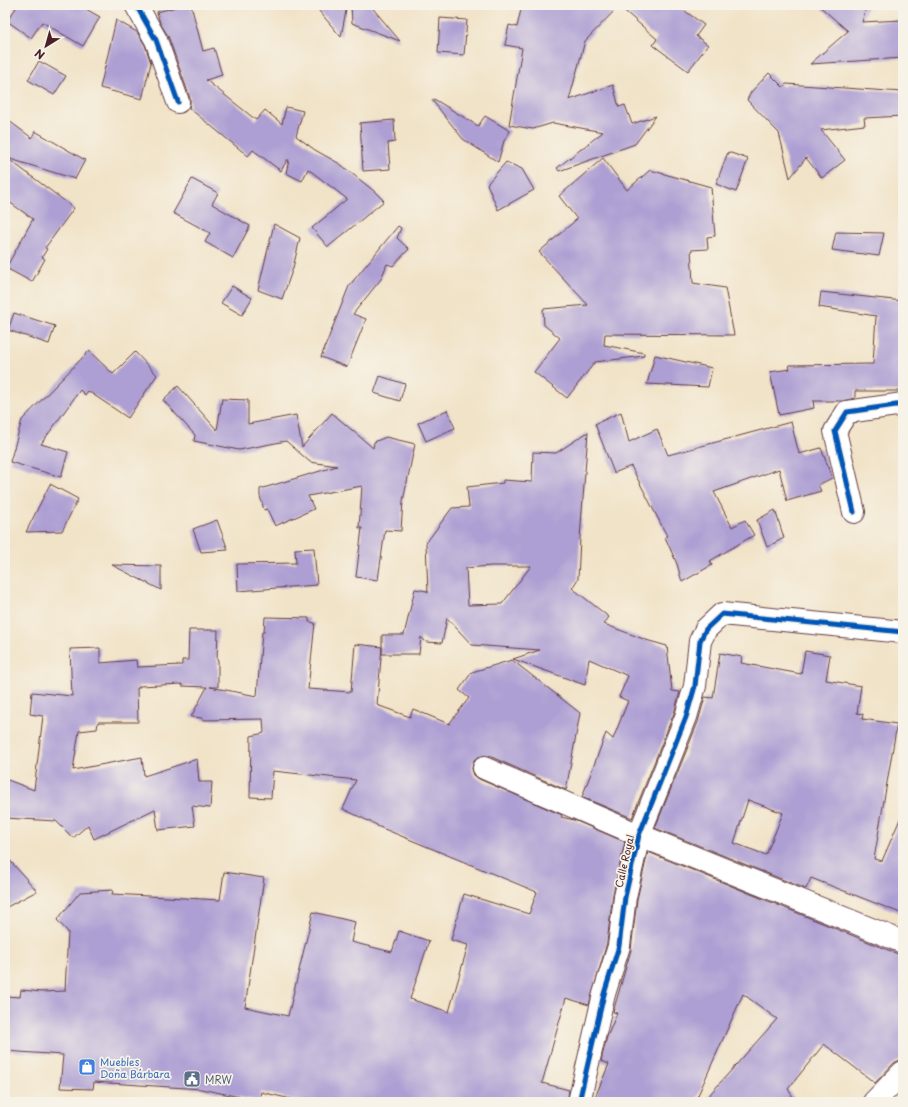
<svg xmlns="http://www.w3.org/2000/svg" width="908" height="1107" font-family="'Playpen Sans',sans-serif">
<rect width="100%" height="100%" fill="#f7f3e8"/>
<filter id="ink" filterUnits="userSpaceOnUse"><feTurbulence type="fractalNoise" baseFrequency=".025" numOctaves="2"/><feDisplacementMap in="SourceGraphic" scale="8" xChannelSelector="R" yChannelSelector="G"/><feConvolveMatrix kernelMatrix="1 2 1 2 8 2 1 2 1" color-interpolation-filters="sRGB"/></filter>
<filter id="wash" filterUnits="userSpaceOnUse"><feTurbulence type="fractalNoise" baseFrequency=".012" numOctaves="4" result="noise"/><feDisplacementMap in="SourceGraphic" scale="16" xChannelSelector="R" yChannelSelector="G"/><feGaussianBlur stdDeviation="0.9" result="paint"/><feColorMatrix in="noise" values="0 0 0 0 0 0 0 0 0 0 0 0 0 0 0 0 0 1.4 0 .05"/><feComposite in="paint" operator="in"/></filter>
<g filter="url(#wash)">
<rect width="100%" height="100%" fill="#f1e3c8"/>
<g id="blocks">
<g fill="#ad9fd3" fill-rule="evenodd">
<polygon points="11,5 79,5 100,17 83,46 42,22 31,38 7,21 16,8"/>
<polygon points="183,5 191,5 203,51 214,48 222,75 206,80 256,120 265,110 282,124 286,107 303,111 296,136 315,150 340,164 374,191 384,201 328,247 312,228 347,199 308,169 302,181 286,173 289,160 287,160 281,171 253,150 248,156 189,108 190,104 190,98 168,36 160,23 157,12"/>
<polygon points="314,5 347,5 341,37"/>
<polygon points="351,5 370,5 400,41 352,23"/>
<polygon points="522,5 677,5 704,25 696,36 708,45 688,71 653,45 657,39 619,6 585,41 569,100 613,85 619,107 625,105 632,124 656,116 635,144 559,171 557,168 603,132 553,123 533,129 509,125 522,48 505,45 509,25 517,27"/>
<polygon points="818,5 867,5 862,22 903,20 903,58 810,64 848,31"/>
<polygon points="440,18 467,20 464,55 438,53"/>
<polygon points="116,20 137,32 145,45 151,63 142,99 100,88"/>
<polygon points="39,61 66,76 54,95 28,80"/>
<polygon points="769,73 783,87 786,84 903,92 903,116 864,118 865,125 821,130 845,160 822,178 806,158 790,178 779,133 747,100 751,92"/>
<polygon points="434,99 478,126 485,116 510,131 504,141 498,162 463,139 432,100"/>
<polygon points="5,118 32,138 35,131 85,160 75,179 7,158 74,208 45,248 47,249 42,257 45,259 32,282 6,268 33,219 5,199"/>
<polygon points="394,120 395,142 388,143 390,169 363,171 360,123"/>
<polygon points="728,152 748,159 736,192 716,184"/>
<polygon points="603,158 627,190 650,170 711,187 715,236 707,237 708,249 691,250 693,283 725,288 734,335 605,334 604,345 644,353 644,356 595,362 567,398 534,372 560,338 544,325 543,309 588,305 539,252 577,219 559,196"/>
<polygon points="506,162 522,169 534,190 498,210 487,184"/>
<polygon points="192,179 218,193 212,204 250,226 233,258 205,242 210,233 173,213"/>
<polygon points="274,224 300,238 293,268 282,299 258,290"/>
<polygon points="398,226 401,228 397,238 409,249 393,266 387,264 381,279 353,314 366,319 347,367 321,357 349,286"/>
<polygon points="836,232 884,233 879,256 832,250"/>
<polygon points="232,286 252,298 242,315 221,303"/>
<polygon points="821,292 903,301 903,391 855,391 855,398 842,401 813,401 814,408 779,415 770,372 790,369 789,365 873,364 876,316 819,307"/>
<polygon points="14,313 55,326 49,344 8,330"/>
<polygon points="89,351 113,374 135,352 157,375 128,418 88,391 85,395 80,390 41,444 68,452 61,477 10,462 22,420"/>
<polygon points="655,355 712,368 708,387 647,384"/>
<polygon points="380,376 405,384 400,401 374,393"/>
<polygon points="178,386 217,430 222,399 248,400 248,424 296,415 302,447 332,413 373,448 374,442 386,437 415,444 403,501 401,531 385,530 378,580 356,577 362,528 359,528 362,486 308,496 314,509 275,526 267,509 264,510 260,496 260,489 337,466 310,462 286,441 239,450 194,441 195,435 163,400"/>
<polygon points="447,410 455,428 426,441 418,423"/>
<polygon points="621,412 629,442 657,429 668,455 791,422 799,454 821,448 832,478 818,485 821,491 787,501 779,469 714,492 732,527 745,520 754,535 710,561 712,565 682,582 677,564 665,537 667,536 631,466 614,473 595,424"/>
<path d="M588,432L580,538L578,579L572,588L609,617L604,624L646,640L667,646L672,691L680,692L674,713L632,818L582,797L606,733L613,739L628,701L619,697L628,676L589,659L585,685L513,659L540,650L472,645L447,618L442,643L426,642L421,637L419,654H382V635H404L415,589L427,591L428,593L426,543L452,508L469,507L467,487L503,483V480L532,482L533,452L556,453ZM491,566H531L502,604L468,605L466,568Z"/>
<polygon points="50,484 78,499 62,531 26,532"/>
<polygon points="775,510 784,538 767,547 757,520"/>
<polygon points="217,520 228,550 201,552 193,529"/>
<polygon points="314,548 317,585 238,591 237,564 296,563 295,549"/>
<polygon points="112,565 161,566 161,590"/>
<polygon points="265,617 309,618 309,622 315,623 308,689 351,692 355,644 382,647 377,705 410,717 413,709 449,724 469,698 459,690 472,672 512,660 580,713 566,790 489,756 482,756 476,758 473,763 472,769 474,775 479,779 562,815 561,817 574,820 625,842 613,894 607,943 589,1005 566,998 542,1083 569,1090 567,1102 304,1102 261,1092 259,1101 201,1089 94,1082 93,1089 60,1088 63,1055 5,1051 5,996 20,997 21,990 42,992 65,991 68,932 57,920 80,892 113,890 112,894 220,900 224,872 264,878 245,1007 288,1016 313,912 355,922 351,942 392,952 399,931 429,941 410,999 449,1012 468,945 451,940 464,894 529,914 537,892 377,826 377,825 343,809 356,780 273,771 271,798 250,797 251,736 264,733 263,719 202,720 203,718 191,717 207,687 182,686 182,684 139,686 139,688 137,688 138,722 98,722 97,729 79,731 73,770 142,757 144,776 197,759 199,782 212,782 210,808 192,806 195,826 158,830 155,809 94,839 88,825 73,838 56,821 5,818 5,779 34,790 43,716 30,714 32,692 72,696 70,649 100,648 100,663 136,660 137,667 182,665 182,660 188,660 189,630 218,630 217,660 218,660 218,687 210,687 257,696 262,632 264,632"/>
<path d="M805,651L830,655L826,680L861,686L857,713L863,714L862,719L897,724L874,859L882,861L903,812V914L811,878L806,889L655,828L698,722L705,697L713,698L720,653L742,657L741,663L801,674ZM748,800L783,813L766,855L734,843Z"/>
<polygon points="648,852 898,954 903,954 903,1056 900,1060 894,1063 875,1083 824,1044 788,1089 796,1102 703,1102 777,1019 743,994 695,1102 593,1102 609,1064 601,1061 607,1037 617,1013 613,1012 631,950 637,899"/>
<polygon points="5,855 37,891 5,908"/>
</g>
</g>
</g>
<g filter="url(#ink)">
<use href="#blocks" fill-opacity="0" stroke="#633c43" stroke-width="1"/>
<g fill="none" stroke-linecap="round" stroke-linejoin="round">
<g stroke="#633c43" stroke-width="24">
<g id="minor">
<polyline points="136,5 156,40 178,102"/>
<polyline points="854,512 835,431 847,412 903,404"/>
<polyline points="484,768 639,835 903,942"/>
<polyline points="579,1102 604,994 619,946 625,897 639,835 686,717 695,686 700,641 706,629 722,614 903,632"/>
<polyline points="874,1102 903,1072"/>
</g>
</g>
<use href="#minor" stroke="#fff" stroke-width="22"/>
<g stroke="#f7f3e8" stroke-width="8">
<g id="cycleway">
<polyline points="136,5 156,40 178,102"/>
<polyline points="854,512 835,431 847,412 903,404"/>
<polyline points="579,1102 604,994 619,946 625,897 639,835 686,717 695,686 700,641 706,629 722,614 903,632"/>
</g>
</g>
<use href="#cycleway" stroke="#0057b8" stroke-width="5"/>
</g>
</g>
<defs>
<g id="shop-square" transform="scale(0.9)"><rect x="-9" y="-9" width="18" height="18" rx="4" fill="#3f7fe0" stroke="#f7f3e8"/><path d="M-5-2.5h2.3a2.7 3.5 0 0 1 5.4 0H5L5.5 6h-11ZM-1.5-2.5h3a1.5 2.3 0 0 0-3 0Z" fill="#fff"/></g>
<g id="civic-square" transform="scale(0.9)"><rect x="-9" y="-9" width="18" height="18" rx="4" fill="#5c6f8a" stroke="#f7f3e8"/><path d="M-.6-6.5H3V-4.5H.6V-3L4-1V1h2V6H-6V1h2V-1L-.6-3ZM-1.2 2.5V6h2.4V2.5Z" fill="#fff"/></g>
</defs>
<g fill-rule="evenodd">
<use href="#shop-square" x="87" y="1067"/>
<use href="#civic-square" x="192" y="1079"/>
</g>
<g text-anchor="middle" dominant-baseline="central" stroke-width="3.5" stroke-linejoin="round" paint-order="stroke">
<g font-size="10" fill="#4a1f2b" stroke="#f7f3e8">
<text transform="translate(624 861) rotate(-77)">Calle Royal</text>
</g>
<g font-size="10" fill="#366cbe" stroke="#f7f3e8" text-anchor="start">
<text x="100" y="1061">Muebles<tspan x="100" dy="12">Doña Bárbara</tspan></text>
</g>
<g font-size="10" fill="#4e5e75" stroke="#f7f3e8" text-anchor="start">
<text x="205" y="1079">MRW</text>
</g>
</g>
<rect width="908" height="1107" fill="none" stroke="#f7f3e8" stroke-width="20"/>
<g transform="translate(46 46) rotate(217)" stroke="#f7f3e8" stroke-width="3" paint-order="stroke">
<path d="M0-3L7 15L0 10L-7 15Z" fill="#4a1f2b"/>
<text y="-6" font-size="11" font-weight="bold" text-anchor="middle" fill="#4a1f2b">N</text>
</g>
</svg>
